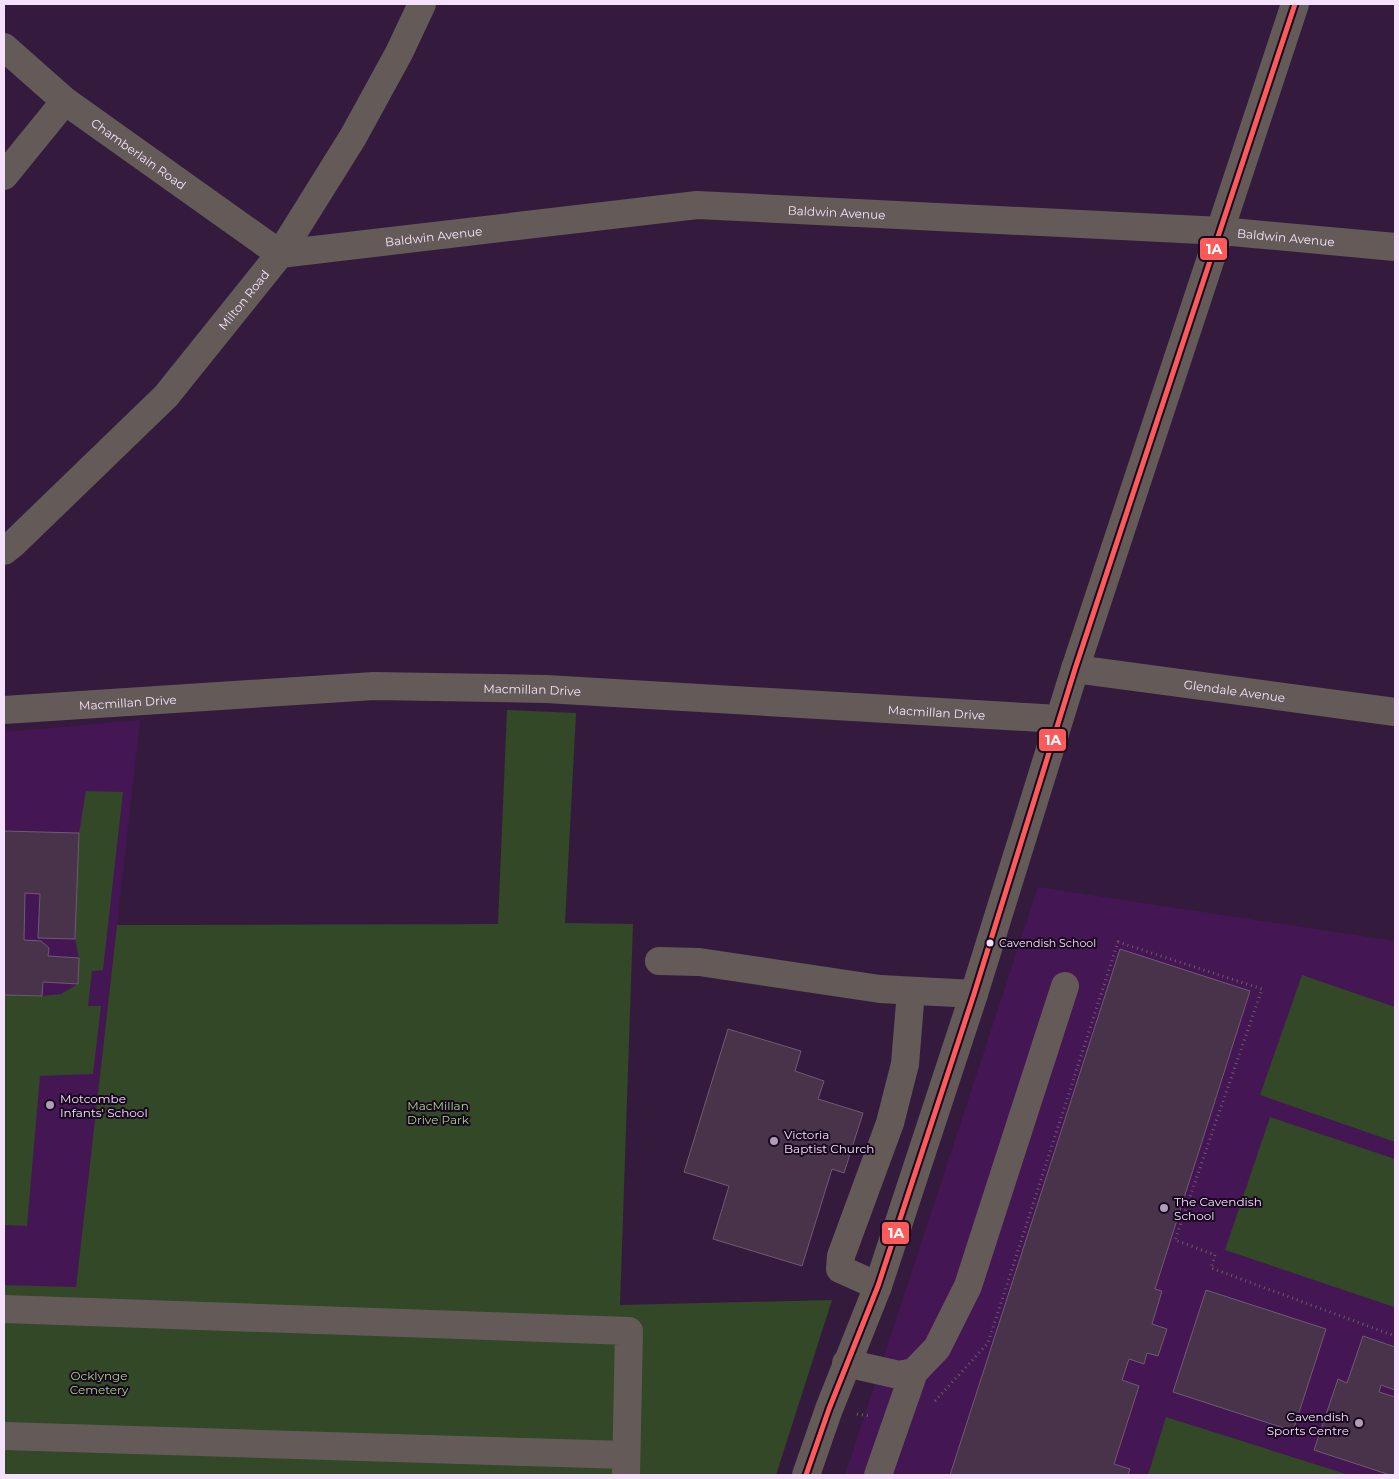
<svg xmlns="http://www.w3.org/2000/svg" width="1399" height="1479" font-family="Montserrat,sans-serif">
<rect width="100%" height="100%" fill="#341b3d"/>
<g fill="#441654">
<polygon points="140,720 76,1288 4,1285 4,732"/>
<polygon points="1038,887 1395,941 1395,1475 845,1475"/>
</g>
<g fill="#324827">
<polygon points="507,710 576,713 565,923 633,924 620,1305 832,1300 776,1475 4,1475 4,1285 76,1287 117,925 498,924"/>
<polygon points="86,791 123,792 103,970 92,971 88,1006 101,1006 93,1074 40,1076 27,1226 4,1225 4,995 42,996 61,994 78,984 79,958 75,939 79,833"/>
<polygon points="1302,975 1395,1007 1395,1142 1260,1095"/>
<polygon points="1270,1117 1395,1159 1394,1307 1225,1250"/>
<polygon points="1166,1417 1349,1475 1148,1475"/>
</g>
<g fill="#49334b" stroke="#715972">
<polygon points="4,831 79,833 75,939 38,938 40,894 25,893 24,940 41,941 49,948 48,956 79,958 78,984 43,982 42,996 4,995"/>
<polygon points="1120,949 1250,991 1155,1289 1162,1291 1152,1324 1167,1329 1158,1356 1147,1353 1144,1364 1129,1359 1122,1380 1139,1386 1114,1464 1130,1469 1128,1475 950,1475"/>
<polygon points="728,1029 801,1051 795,1071 824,1081 818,1099 863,1113 844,1173 832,1169 802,1266 713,1239 729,1186 684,1172"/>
<polygon points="1206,1290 1326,1329 1293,1431 1173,1392"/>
<polygon points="1363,1336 1395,1347 1395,1390 1381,1385 1379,1392 1395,1397 1395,1475 1390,1475 1314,1450 1338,1379 1347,1383"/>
</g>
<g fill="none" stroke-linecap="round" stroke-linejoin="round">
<g stroke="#6a5e65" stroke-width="3" stroke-dasharray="1 4" stroke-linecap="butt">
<polyline points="935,1401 988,1343 1118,942 1262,989 1175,1240 1215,1255 1211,1268 1395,1336"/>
<polyline points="857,1414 870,1416"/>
</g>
<g stroke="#645b58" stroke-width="28">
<path id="s1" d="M4,47L65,101L280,254L697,205L1221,231L1395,247"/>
<polyline points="4,176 65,101"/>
<path id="s2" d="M4,551L14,543L166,396L280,254L353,137L399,53L422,4"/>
<path id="s3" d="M1075,669L1395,712"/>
<path id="s4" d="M4,710L374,686L546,689L1059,719"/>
<polyline points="659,961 699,962 880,989 974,994"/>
<polyline points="878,1286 840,1269 841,1256 890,1123 905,1064 911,991"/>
<polyline points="4,1309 629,1331 626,1475"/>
<polyline points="846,1363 899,1375 914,1372 937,1348 968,1286 1065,986"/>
<polyline points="4,1436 626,1455"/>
<polyline points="806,1475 829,1409 878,1286 974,994 1075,669 1295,4"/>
<polyline points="878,1475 914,1372"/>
</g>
<g stroke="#19071f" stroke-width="9">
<polyline id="bus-1" points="806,1475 829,1409 878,1286 974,994 1075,669 1295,4"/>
</g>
<use href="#bus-1" stroke="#ff5a5a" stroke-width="5"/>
</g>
<circle fill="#f5e1fe" stroke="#19071f" stroke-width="2" cx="990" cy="943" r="4.5"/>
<g fill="#b19cba" stroke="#19071f" stroke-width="2">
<circle cx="50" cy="1105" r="5"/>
<circle cx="774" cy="1141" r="5"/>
<circle cx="1164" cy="1208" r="5"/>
<circle cx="1359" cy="1423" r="5"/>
</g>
<g text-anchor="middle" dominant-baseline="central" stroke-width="4" stroke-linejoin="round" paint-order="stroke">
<g font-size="11" fill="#f5e1fe" stroke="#19071f" text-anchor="start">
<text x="999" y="943">Cavendish School</text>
</g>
<g font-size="12" fill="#f5e1fe" stroke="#19071f">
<text stroke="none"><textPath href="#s1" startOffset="172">Chamberlain Road</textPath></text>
<text stroke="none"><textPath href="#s1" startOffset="905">Baldwin Avenue</textPath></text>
<text stroke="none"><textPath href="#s1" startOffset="500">Baldwin Avenue</textPath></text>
<text stroke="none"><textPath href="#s1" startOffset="1355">Baldwin Avenue</textPath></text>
<text stroke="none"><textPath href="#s2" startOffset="348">Milton Road</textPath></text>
<text stroke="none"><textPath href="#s4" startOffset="529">Macmillan Drive</textPath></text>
<text stroke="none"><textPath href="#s3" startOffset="161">Glendale Avenue</textPath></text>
<text stroke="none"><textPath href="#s4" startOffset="124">Macmillan Drive</textPath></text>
<text stroke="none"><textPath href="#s4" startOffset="934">Macmillan Drive</textPath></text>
</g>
<g font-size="12" fill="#f5e1fe" stroke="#19071f" text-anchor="start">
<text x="60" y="1098">Motcombe<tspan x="60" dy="14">Infants' School</tspan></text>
<text x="784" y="1134">Victoria<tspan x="784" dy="14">Baptist Church</tspan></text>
<text x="1174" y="1201">The Cavendish<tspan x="1174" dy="14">School</tspan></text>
<text x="1349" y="1416" text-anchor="end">Cavendish<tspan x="1349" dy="14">Sports Centre</tspan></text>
</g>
<g font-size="12" fill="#9fd982" stroke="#19071f">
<text x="438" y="1105">MacMillan<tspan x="438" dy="14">Drive Park</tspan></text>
<text x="99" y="1375">Ocklynge<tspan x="99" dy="14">Cemetery</tspan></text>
</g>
</g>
<g stroke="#19071f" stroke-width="2">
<rect x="1199" y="237" width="29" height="24" rx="5" fill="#ff5a5a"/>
<rect x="1038" y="728" width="29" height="24" rx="5" fill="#ff5a5a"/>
<rect x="881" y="1221" width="29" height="24" rx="5" fill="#ff5a5a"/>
</g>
<g font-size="14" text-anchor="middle" font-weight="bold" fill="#fff">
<text x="1214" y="254">1A</text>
<text x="1053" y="745">1A</text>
<text x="896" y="1238">1A</text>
</g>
<rect width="1399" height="1479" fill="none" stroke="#f5e1fe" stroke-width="10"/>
</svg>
